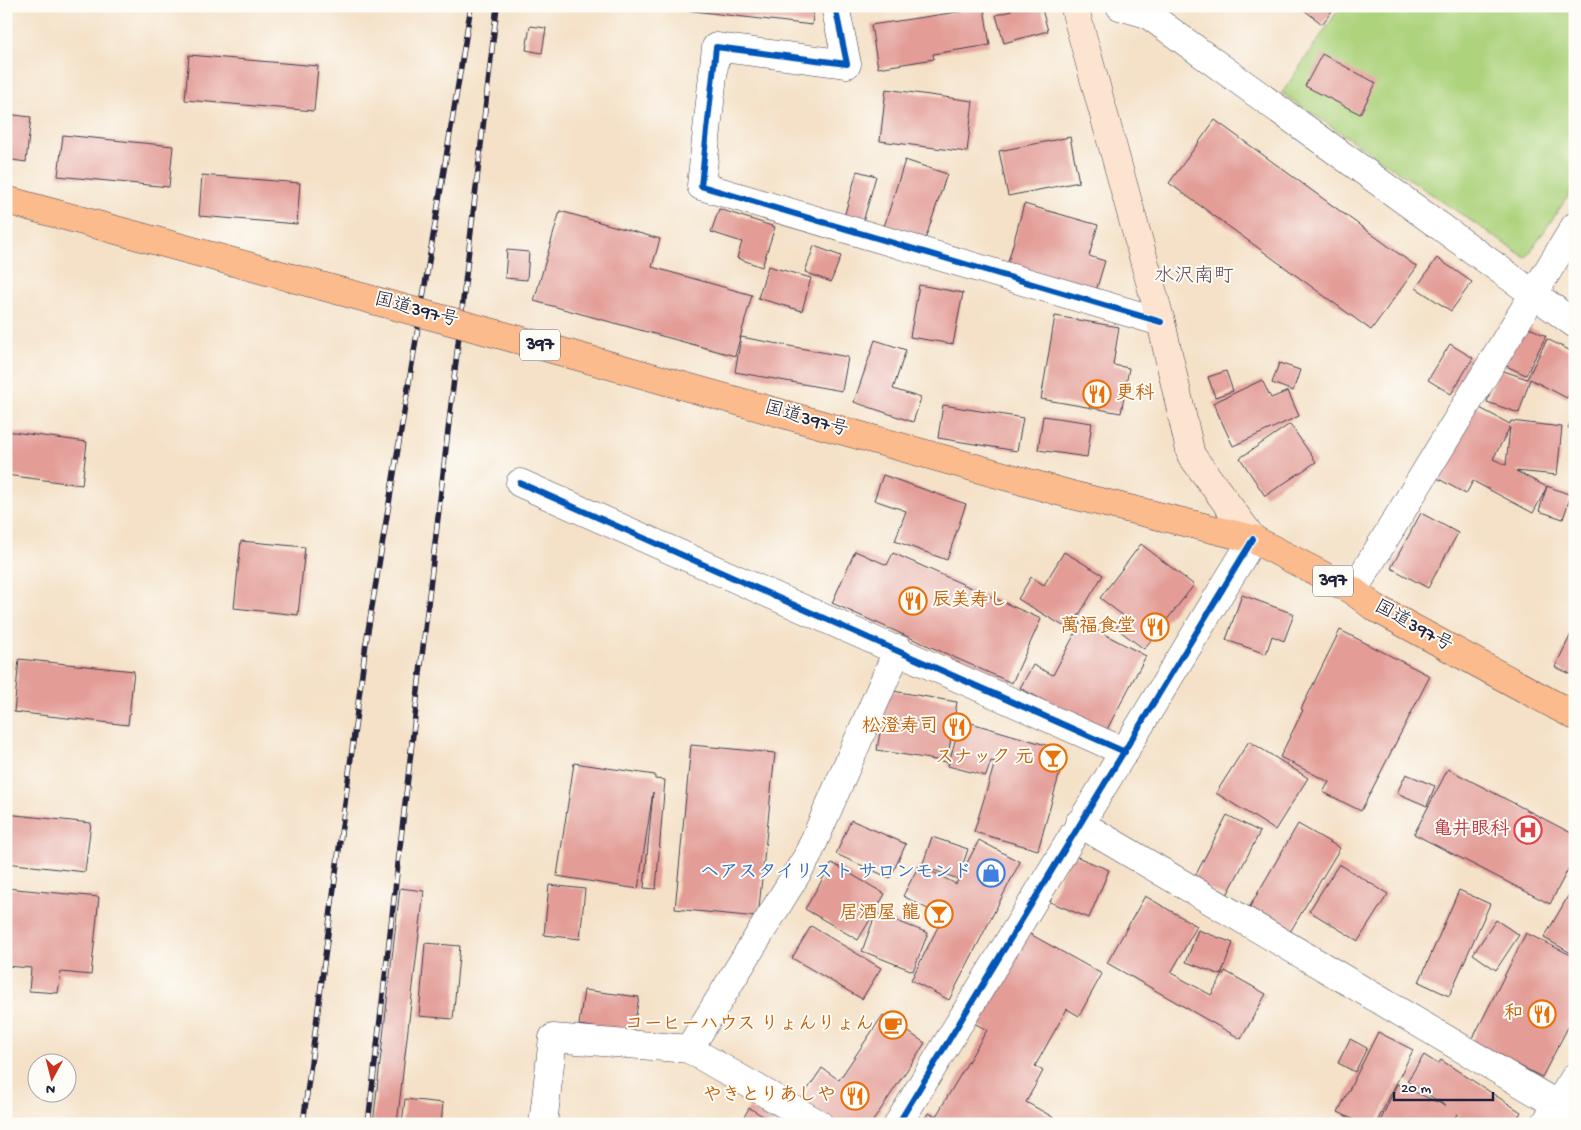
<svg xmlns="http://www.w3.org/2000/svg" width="1581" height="1130" font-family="'Gochi Hand','Klee One',sans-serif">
<rect width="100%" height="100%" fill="#fdfcf7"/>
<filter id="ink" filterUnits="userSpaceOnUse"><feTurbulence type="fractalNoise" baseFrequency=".02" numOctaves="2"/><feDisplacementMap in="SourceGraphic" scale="10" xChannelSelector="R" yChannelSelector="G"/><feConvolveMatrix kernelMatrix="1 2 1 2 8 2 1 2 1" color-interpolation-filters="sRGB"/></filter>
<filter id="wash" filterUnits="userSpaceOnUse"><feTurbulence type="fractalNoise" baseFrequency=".0096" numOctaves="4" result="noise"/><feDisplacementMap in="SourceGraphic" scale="20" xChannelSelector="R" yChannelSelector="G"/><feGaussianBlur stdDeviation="1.12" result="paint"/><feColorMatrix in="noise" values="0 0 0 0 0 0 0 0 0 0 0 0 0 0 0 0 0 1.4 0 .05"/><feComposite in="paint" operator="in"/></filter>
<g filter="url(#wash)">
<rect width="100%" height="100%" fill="#f4e1c7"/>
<polygon fill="#add37d" stroke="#687a5c" points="1341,6 1575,6 1575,186 1526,258 1282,93"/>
<g id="blocks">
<g fill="#e39c96" fill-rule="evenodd">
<polygon points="651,6 814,6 812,25"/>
<polygon points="1010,6 1041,6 1048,31 1004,43 996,15 1011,11"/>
<polygon points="1299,6 1336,6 1322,24"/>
<polygon points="984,8 990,45 933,54 934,59 878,68 871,25"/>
<polygon points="530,26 546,28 542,53 526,50"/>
<polygon points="1322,54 1376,83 1360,114 1305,86"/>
<polygon points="189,55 318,66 314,111 185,100"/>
<polygon points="886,89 973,101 967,152 880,141"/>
<polygon points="6,114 31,117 26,162 6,159"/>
<polygon points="1215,120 1417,267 1371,330 1169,183"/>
<polygon points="63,135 173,146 169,187 58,176"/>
<polygon points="1070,137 1079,182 1008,196 999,151"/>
<polygon points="905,160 947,174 924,243 883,230"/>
<polygon points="857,171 876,176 863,222 844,217"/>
<polygon points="202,175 300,183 297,224 199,216"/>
<polygon points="1024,204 1098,225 1089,256 1105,261 1096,291 1007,266"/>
<polygon points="719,209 775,227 762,267 737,258 742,242 711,232"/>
<polygon points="560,211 660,239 652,267 752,295 735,356 534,301"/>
<polygon points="814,246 841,256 831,282 805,272"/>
<polygon points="507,250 529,252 527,280 505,278"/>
<polygon points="1437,258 1472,282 1451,311 1416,288"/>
<polygon points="768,266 811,278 802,311 758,298"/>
<polygon points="919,285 963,293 953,344 910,337"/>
<polygon points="1055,316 1119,327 1113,365 1129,368 1121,413 1041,399"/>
<polygon points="1524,325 1546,336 1526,375 1504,365"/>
<polygon points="741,337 848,357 842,391 735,372"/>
<polygon points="1547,339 1575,353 1575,383 1567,398 1530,379 1519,413 1487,402 1498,369 1527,379"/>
<polygon points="875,340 906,350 893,389 921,398 913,422 854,402"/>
<polygon points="1450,344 1473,358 1451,394 1428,380"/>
<polygon points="1279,363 1300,370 1293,391 1272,383"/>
<polygon points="1226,371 1233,391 1215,397 1208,377"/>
<polygon points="1262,380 1271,398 1288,391 1299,416 1233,446 1213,403"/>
<polygon points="943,405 1023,418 1017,451 938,438"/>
<path d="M1476,406L1510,424L1511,421L1562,427L1557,475L1516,471L1547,487L1533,513L1473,481L1466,494L1437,478ZM1510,427L1506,465L1493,459Z"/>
<polygon points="6,409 9,409 7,423 6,423"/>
<polygon points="1575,409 1575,431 1568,428"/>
<polygon points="1043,416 1092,423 1087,457 1038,450"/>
<polygon points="1290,424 1316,462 1265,496 1240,458"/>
<polygon points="6,431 87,442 82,485 6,475"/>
<polygon points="883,475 966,504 947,560 895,541 906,511 874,500"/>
<polygon points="1547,486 1571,495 1563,519 1539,511"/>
<polygon points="1421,513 1458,533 1428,588 1391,568"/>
<polygon points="241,541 305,547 298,615 234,608"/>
<polygon points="1141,544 1194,585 1144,649 1116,628 1125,617 1100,598"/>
<polygon points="855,551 887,565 893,553 1041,619 1012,683 832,603"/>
<polygon points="1064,552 1103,575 1070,630 1018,599 1031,577 1044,585"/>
<polygon points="1242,595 1294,614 1284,641 1272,636 1266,654 1226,640"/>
<polygon points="1081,622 1146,656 1105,733 1020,688 1033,665 1053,675"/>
<polygon points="1575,626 1575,676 1555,667"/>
<polygon points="1340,630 1430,676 1361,811 1323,792 1329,782 1280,757 1303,710 1301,709"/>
<polygon points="6,659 12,660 8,703 6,703"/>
<polygon points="19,659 134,671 128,725 14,712"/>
<polygon points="887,690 957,702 947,762 877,750"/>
<polygon points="961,720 1066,751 1038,850 974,832 995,762 991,761 986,776 948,766"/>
<polygon points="1249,741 1308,778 1275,830 1216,793"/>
<polygon points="691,745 775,753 758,917 675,909"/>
<polygon points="574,763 655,775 655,779 665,780 656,889 644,888 653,792 638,889 557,876"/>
<polygon points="1448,769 1575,835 1575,856 1550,904 1414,834"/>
<polygon points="1406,774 1435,786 1427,806 1397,793"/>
<polygon points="6,814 91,823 85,872 6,863"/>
<polygon points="1227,815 1260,832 1226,897 1193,880"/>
<polygon points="851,820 906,844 890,878 836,854"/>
<polygon points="1298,824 1340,848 1290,932 1249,908"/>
<polygon points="932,837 968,849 958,879 922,866"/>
<polygon points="979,840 1020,862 949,1000 911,980 943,917 903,896 919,865 956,884"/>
<polygon points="1070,854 1109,870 1089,918 1050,902"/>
<polygon points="832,863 885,894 858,940 805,909"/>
<polygon points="1339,864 1388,894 1358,941 1309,911"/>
<polygon points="1575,884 1575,955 1544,938"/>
<polygon points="549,885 585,889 580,939 544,935"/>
<polygon points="6,888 99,897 91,975 61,972 58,993 29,991 31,968 6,966"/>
<polygon points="400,888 424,891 397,1124 373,1124"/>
<polygon points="1459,890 1490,904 1449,996 1419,982"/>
<polygon points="1145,896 1197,926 1171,973 1211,995 1225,971 1266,994 1241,1039 1107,963"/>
<polygon points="876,913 928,933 913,971 862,951"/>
<polygon points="1496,920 1519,935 1496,970 1473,954"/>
<polygon points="811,926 881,968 862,999 792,958"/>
<polygon points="1021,929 1102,974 1079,1016 1067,1009 1035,1066 1043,1071 1026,1102 1065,1124 922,1124 928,1113 936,1116 987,1030 970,1021"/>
<polygon points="1198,930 1233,943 1221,975 1186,962"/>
<polygon points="1526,933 1575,957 1575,1014 1542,1077 1471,1042"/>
<polygon points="425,943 460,946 453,1019 419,1016"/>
<polygon points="584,990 639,997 633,1033 579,1025"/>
<polygon points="883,1015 925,1043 871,1124 831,1124 799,1102 822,1068 839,1080"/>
<polygon points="1378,1032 1413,1050 1376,1124 1362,1124 1338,1112"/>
<polygon points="1350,1039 1367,1048 1355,1072 1338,1063"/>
<polygon points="1424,1055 1438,1064 1441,1060 1521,1112 1514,1124 1472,1124 1457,1114 1452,1124 1379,1124 1397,1084 1446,1106 1407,1081"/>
<polygon points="405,1099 443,1103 441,1124 402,1124"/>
<polygon points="749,1108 777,1124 740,1124"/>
</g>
</g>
</g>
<g filter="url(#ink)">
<use href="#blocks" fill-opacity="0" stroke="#423f50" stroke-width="1"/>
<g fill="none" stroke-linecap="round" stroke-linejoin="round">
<g stroke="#423f50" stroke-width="29">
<g id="minor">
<polyline points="835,6 847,64 716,47 701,186 1161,322"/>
<polyline points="1120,6 1147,14 1575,324"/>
<polyline points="520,483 1125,752"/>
<polyline points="1353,591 1575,226"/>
<polyline points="1079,823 1575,1115"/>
<polyline points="689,1049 807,857 898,649"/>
<polyline points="543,1124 553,1038 689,1049 819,1124"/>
</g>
</g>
<g stroke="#423f50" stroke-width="29">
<g id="tertiary">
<polyline points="898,1124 1253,539"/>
<polyline points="1545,1124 1575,1077"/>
</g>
</g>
<g stroke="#423f50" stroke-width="29">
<polyline id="secondary" points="1074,6 1161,322 1191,455 1253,539"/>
</g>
<g stroke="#423f50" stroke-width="29">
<polyline id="trunk" points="1072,495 1253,539 1353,591 1374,607 1575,716"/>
</g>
<use href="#minor" stroke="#fff" stroke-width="28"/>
<use href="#tertiary" stroke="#fff" stroke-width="28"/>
<use href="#secondary" stroke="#fde4d1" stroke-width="28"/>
<use href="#trunk" stroke="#fbbb8c" stroke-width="28"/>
<g stroke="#22223b" stroke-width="5.5">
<g id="rail">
<polyline points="303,1124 366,643 471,6"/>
<polyline points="368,1124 497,6"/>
</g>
</g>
<use href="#rail" stroke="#fdfcf7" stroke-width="4" stroke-dasharray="11" stroke-linecap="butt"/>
<g stroke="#423f50" stroke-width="29" stroke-linecap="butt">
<polyline id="trunk-bridge" points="6,200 516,339 1072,495"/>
</g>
<use href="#trunk-bridge" stroke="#fbbb8c" stroke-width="28"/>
<g stroke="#fdfcf7" stroke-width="9">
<g id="cycleway">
<polyline points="835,6 847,64 716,47 701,186 1161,322"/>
<polyline points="520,483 1125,752"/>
<polyline points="898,1124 1253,539"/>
</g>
</g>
<use href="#cycleway" stroke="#0057b8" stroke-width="6"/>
</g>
</g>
<defs>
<g id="restaurant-ring" transform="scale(1.4375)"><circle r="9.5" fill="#fdfcf7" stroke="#e8710a" stroke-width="1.5"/><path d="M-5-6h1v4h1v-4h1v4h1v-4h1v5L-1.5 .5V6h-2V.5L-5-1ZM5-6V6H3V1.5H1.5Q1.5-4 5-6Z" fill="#e8710a"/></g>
<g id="bar-ring" transform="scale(1.4375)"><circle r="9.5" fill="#fdfcf7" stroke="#e8710a" stroke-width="1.5"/><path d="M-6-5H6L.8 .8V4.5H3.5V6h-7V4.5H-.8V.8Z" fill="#e8710a"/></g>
<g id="hospital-ring" transform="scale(1.4375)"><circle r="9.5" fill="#fdfcf7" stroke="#e0444e" stroke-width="1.5"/><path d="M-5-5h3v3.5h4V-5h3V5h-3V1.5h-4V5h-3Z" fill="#e0444e"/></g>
<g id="shop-ring" transform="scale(1.4375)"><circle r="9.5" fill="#fdfcf7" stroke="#3f7fe0" stroke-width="1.5"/><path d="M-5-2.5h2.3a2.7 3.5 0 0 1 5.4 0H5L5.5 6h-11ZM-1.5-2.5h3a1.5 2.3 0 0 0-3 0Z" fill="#3f7fe0"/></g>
<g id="cafe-ring" transform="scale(1.4375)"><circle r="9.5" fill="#fdfcf7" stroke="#e8710a" stroke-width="1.5"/><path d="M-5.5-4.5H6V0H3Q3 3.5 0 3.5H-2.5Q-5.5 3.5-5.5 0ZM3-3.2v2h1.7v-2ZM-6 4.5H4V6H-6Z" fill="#e8710a"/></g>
</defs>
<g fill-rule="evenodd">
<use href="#restaurant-ring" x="1097" y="394"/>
<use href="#restaurant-ring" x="913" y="601"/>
<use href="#restaurant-ring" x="1155" y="627"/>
<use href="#restaurant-ring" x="957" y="727"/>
<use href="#bar-ring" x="1053" y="758"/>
<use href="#hospital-ring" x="1528" y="830"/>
<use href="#shop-ring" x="991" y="873"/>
<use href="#bar-ring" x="939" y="914"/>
<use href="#restaurant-ring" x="1542" y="1014"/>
<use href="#cafe-ring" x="893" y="1025"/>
<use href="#restaurant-ring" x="855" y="1096"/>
</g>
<g text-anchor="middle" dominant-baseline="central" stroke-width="4" stroke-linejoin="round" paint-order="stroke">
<g fill="#fdfcf7" stroke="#646373" stroke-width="1">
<rect x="520" y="329.5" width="40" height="31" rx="4"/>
<rect x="1313" y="565.5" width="40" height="31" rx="4"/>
</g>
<g font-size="18" font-weight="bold" fill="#22223b">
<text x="540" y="345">397</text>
<text x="1333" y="581">397</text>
</g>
<g font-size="19" fill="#22223b" stroke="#fdfcf7">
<text transform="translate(416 311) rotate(15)">国道397号</text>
<text transform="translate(806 420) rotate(16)">国道397号</text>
<text transform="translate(1413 627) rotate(29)">国道397号</text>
</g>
<g font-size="19" font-weight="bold" fill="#c56008" stroke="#fdfcf7" text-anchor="end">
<text x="1116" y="394" text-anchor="start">更科</text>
<text x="932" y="601" text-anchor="start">辰美寿し</text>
<text x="1136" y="627">萬福食堂</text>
<text x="938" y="727">松澄寿司</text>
<text x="1034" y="758">スナック 元</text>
<text x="920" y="914">居酒屋 龍</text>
<text x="1523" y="1014">和</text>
<text x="874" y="1025">コーヒーハウス りょんりょん</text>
<text x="836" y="1096">やきとりあしや</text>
</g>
<g font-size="19" font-weight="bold" fill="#be3a42" stroke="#fdfcf7" text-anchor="end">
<text x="1509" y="830">亀井眼科</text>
</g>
<g font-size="19" font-weight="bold" fill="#366cbe" stroke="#fdfcf7" text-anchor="end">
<text x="972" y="873">ヘアスタイリスト サロンモンド</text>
</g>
<g font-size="20" fill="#664d5b" stroke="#fdfcf7">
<text x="1194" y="277">水沢南町</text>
</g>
</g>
<rect width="1581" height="1130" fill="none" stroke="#fdfcf7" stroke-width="25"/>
<g transform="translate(52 1078) rotate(187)"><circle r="24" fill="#fdfcf7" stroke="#a5a5ac"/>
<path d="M0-4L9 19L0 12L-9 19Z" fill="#c8321e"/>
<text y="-8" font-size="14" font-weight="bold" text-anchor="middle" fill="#22223b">N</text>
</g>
<path d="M1394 1092v8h99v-8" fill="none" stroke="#22223b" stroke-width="2.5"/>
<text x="1401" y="1092" font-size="15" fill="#22223b" stroke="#fdfcf7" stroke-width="4" paint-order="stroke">20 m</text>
</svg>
